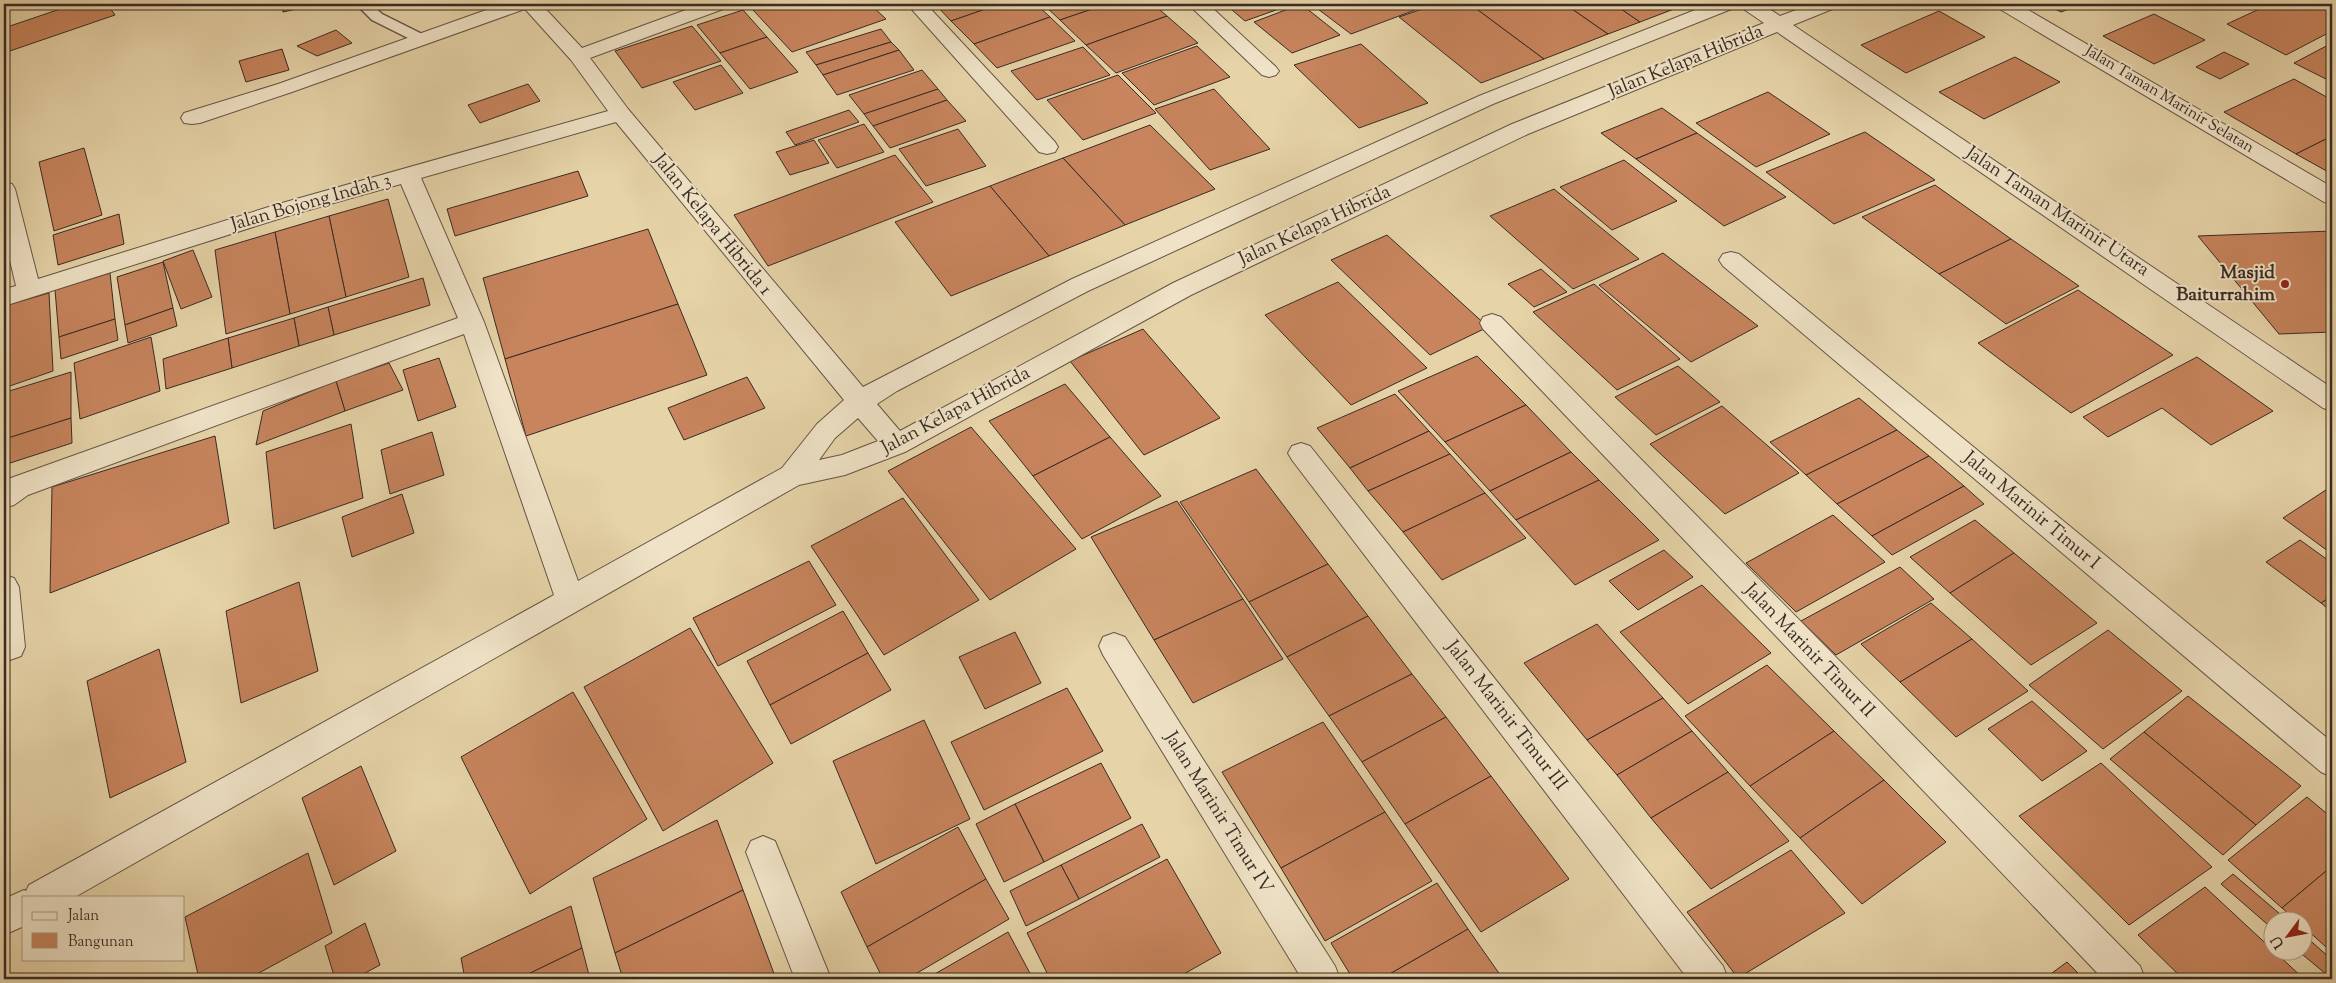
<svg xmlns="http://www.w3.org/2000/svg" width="2336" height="983" font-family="'Sorts Mill Goudy',serif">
<rect width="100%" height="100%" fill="#e6d3a8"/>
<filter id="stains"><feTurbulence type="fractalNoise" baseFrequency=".004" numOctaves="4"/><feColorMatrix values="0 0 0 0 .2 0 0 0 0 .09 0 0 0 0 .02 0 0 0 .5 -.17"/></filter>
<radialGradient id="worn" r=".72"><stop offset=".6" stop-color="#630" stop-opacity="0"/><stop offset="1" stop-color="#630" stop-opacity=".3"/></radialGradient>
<g fill="#c7845d" stroke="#382b25">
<polygon points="75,4 107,4 115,15 4,53 4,28"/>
<polygon points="282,4 319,4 283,12"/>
<polygon points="771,4 870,4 886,19 792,52 753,10"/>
<polygon points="935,4 1000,4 951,21"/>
<polygon points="1000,4 1036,4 1050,17 974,44 951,21"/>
<polygon points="1043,4 1107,4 1060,20"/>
<polygon points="1107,4 1153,4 1167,16 1086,45 1060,20"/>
<polygon points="1225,4 1293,4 1245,21"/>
<polygon points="1301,4 1340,35 1292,53 1254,22"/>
<polygon points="1319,4 1407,4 1415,10 1351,34 1314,6"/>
<polygon points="1437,4 1470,4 1544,59 1481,83 1399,17"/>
<polygon points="1470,4 1565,4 1608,34 1544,59"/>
<polygon points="1565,4 1614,4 1640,22 1608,34"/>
<polygon points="1614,4 1687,4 1640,22"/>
<polygon points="2045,4 2081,4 2061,12"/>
<polygon points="2270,4 2325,4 2332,7 2332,31 2286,55 2227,24"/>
<polygon points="743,10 767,37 720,53 697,25"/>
<polygon points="1939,11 1985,37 1906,73 1861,45"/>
<polygon points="2154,14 2205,40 2154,64 2103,36"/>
<polygon points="1167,16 1198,43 1116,73 1086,45"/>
<polygon points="1050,17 1075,41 997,68 974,44"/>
<polygon points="692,26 721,61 642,88 615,51"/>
<polygon points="881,29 891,42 816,65 806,52"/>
<polygon points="336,30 352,43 317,56 297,46"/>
<polygon points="767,37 798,72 750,89 720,53"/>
<polygon points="891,42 899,50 823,75 816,65"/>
<polygon points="2332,43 2332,82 2294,63"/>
<polygon points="1361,44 1428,103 1359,128 1294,65"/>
<polygon points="1197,46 1230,77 1154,105 1122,73"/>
<polygon points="1083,47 1110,75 1037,100 1011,71"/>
<polygon points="282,49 289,70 246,82 239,61"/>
<polygon points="899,50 914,70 837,95 823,75"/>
<polygon points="2224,52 2249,64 2220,79 2196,67"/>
<polygon points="2015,57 2060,82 1984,119 1939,92"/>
<polygon points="721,65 743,93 695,110 673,82"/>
<polygon points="922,70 938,89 864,114 849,95"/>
<polygon points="1118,75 1156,113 1083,140 1047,100"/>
<polygon points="2294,79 2332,100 2332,136 2296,154 2224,112"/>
<polygon points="528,84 540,101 480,123 468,105"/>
<polygon points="938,89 947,100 873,126 864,114"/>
<polygon points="1214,89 1270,149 1210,170 1155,109"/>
<polygon points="1768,92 1830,134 1756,167 1696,123"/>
<polygon points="947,100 966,121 890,148 873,126"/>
<polygon points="1662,108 1697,133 1636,159 1601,133"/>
<polygon points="849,110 859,122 795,145 786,132"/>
<polygon points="864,124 884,152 837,168 818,140"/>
<polygon points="1150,125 1215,189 1125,225 1063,158"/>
<polygon points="958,129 986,166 926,186 899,149"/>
<polygon points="1865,132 1935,180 1834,224 1766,172"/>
<polygon points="1697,133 1786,197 1724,226 1636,159"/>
<polygon points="2332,136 2332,174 2296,154"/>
<polygon points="814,140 829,163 790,175 776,152"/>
<polygon points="84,148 102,215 54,231 39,162"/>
<polygon points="895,155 933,202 768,266 734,215"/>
<polygon points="1063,158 1125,225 1049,256 990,186"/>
<polygon points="1624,160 1677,201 1612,230 1560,187"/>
<polygon points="578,171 588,196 455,236 447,209"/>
<polygon points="1935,185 2011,239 1939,274 1862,217"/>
<polygon points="990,186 1049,256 951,296 895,222"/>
<polygon points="1554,189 1639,259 1573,289 1490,216"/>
<polygon points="388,199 409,277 346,297 329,216"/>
<polygon points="119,214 124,244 58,265 53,235"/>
<polygon points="329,216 346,297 290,314 275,232"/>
<polygon points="648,229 678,304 505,359 483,278"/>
<polygon points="2332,231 2332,332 2279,334 2198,236"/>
<polygon points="275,232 290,314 226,334 215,250"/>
<polygon points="1387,235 1488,327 1430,355 1331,260"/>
<polygon points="2011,239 2079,286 2006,324 1939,274"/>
<polygon points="193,250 212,297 181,309 163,261"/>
<polygon points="1663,253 1758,326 1691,362 1599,285"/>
<polygon points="163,262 173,308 125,325 117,277"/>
<polygon points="1541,269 1567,292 1534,307 1508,284"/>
<polygon points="110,273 115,319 59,337 55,290"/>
<polygon points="423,278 430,305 334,335 328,307"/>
<polygon points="1338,282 1427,368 1351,405 1265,315"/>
<polygon points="1594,284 1680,359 1617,390 1533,312"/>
<polygon points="2078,290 2173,355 2071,413 1978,343"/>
<polygon points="49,293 53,371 4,388 4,306"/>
<polygon points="678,304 707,375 526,436 505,359"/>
<polygon points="328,307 334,335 299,346 294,318"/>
<polygon points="173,308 177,326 128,343 125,325"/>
<polygon points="294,318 299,346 232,368 228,338"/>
<polygon points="115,319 118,340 61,359 59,337"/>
<polygon points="1143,329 1220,418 1144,455 1070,361"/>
<polygon points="151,337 160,391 80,419 74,363"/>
<polygon points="228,338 232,368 166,389 163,359"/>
<polygon points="1477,356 1526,405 1445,442 1398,391"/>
<polygon points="2197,357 2273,411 2211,445 2162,408 2108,437 2083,417"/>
<polygon points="439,358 456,407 418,421 403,370"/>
<polygon points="389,363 403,390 345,411 336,381"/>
<polygon points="1678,366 1720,402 1656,435 1615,397"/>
<polygon points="71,372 71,418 5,439 6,392"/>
<polygon points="747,377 765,408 684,440 668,408"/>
<polygon points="336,381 345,411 256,445 263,411"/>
<polygon points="1065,384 1110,437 1033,476 989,421"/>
<polygon points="1395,394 1429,431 1350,468 1317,428"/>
<polygon points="1859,398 1897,430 1806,475 1770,442"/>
<polygon points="1526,405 1571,452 1490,491 1445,442"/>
<polygon points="1722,406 1799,473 1725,514 1650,444"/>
<polygon points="71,418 72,443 4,465 5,439"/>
<polygon points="351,424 363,498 274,529 266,452"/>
<polygon points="971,427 1076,549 990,600 888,471"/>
<polygon points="1897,430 1929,456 1837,504 1806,475"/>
<polygon points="1429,431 1450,454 1368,491 1350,468"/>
<polygon points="432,432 444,475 390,494 381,450"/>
<polygon points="215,436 229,523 50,593 52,487"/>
<polygon points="1110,437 1161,496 1082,539 1033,476"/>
<polygon points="1571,452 1599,480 1516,520 1490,491"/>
<polygon points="1450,454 1485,493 1403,532 1368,491"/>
<polygon points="1929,456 1964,486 1872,536 1837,504"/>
<polygon points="1256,469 1328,564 1249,602 1180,502"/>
<polygon points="1599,480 1659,540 1575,585 1516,520"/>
<polygon points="1964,486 1984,504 1892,555 1872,536"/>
<polygon points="2332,486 2332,554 2283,518"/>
<polygon points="1485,493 1526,538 1442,580 1403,532"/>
<polygon points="402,494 414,533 352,557 342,517"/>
<polygon points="903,498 979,600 884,655 811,546"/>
<polygon points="1177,501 1243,599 1154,640 1091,537"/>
<polygon points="1833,515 1885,562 1796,612 1746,563"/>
<polygon points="1975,520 2014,553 1950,593 1910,557"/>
<polygon points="2300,540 2332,563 2332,596 2321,603 2266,562"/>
<polygon points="1664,550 1693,577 1638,610 1609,581"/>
<polygon points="2014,553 2097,623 2031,665 1950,593"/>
<polygon points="809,561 836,605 718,666 693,618"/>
<polygon points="1328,564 1368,616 1287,657 1249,602"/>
<polygon points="1900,567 1934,599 1836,655 1801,621"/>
<polygon points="299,582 318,671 241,703 226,611"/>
<polygon points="1702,585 1771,653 1688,704 1620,632"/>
<polygon points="2332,596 2332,612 2321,603"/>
<polygon points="1243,599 1283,659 1193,703 1154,640"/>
<polygon points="1931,603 1972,639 1900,682 1861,644"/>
<polygon points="843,611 868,653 770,705 747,661"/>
<polygon points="1368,616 1412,674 1329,716 1287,657"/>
<polygon points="1597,624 1663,698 1587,740 1524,663"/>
<polygon points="690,628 773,763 663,831 584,687"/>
<polygon points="2108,630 2182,691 2103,749 2029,685"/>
<polygon points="1015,632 1041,683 985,709 959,657"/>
<polygon points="1972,639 2028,691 1956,737 1900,682"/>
<polygon points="159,649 186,762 110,798 87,681"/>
<polygon points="868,653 891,690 791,744 770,705"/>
<polygon points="1767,665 1834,731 1750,786 1685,716"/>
<polygon points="1412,674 1446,717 1362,762 1329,716"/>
<polygon points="1067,688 1103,751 984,810 951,742"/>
<polygon points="573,692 647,819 530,894 461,757"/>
<polygon points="2188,696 2301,786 2256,825 2144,732"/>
<polygon points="1663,698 1692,731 1617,775 1587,740"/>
<polygon points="2032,701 2087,751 2042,781 1988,729"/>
<polygon points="1446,717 1491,776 1405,824 1362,762"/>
<polygon points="924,720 970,819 876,864 833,761"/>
<polygon points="1323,722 1385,812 1281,868 1222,772"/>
<polygon points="1692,731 1728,772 1651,818 1617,775"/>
<polygon points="1834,731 1884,780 1800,838 1750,786"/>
<polygon points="2144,732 2256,825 2223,855 2110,759"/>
<polygon points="1101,763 1131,818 1044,862 1015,804"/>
<polygon points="2101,763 2212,867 2129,925 2019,816"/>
<polygon points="361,766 396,851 334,885 302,798"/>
<polygon points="1728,772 1789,841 1711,889 1651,818"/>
<polygon points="1491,776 1569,879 1481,932 1405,824"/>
<polygon points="1884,780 1946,842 1862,904 1800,838"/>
<polygon points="2307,797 2332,818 2332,866 2282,908 2228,860"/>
<polygon points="1015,804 1044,862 1004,882 976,824"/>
<polygon points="1385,812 1432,881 1325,941 1281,868"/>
<polygon points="717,820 743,890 615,953 593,878"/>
<polygon points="1142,824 1160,857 1079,899 1061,865"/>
<polygon points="958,827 986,879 867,947 841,892"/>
<polygon points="1791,850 1845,913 1738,978 1687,912"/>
<polygon points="308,853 332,933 248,979 199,979 185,917"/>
<polygon points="1167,859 1221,953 1175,979 1050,979 1027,933"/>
<polygon points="1061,865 1079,899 1026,926 1010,891"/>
<polygon points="2332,866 2332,942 2326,947 2304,927 2304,920 2296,920 2282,908"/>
<polygon points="2233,874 2287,920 2274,920 2274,930 2221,884"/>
<polygon points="986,879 1009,919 907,979 883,979 867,947"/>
<polygon points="1437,883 1468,929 1381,979 1353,979 1331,943"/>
<polygon points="2205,887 2304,979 2183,979 2138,935"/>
<polygon points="743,890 776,979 623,979 615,953"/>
<polygon points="571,906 582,948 518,979 465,979 461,958"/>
<polygon points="365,923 380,965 354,979 335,979 325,946"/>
<polygon points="1468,929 1503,979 1381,979"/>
<polygon points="1008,932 1033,979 926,979"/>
<polygon points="2304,935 2331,959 2332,957 2332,979 2297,950 2304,950"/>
<polygon points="582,948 590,979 518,979"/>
<polygon points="2067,962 2084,979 2044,979"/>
</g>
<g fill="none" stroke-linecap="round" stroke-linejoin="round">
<g stroke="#645546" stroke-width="3">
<polygon id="lane" points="361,4 371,4 382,14 424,35 427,38 419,43 414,41 372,20 359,7"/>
</g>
<g stroke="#645546" stroke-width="2">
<g id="street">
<path d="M503,4H541L582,48L702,4H728L726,8L590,58L628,109L863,387L1072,279L1479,96L1710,4H1737L1734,8L1493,104L1088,291L897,391L877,404L900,431L1173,283L1512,124L1764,23L1742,8L1740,4H1762L1780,16L1812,4H1837L1835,8L1793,25L2332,388V411L2323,408L1777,32L1528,134L1191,295L905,452L845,475L799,485L75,897H24V926L4,935V899L24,890L26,891L29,885L554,595L464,334L28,495L14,505L4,508V483L8,479L458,318L401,184L291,215L4,306V289L16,286L4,235V182L12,184L15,189L38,279L275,205L608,111L571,60L525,9L292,92L200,123L192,124L184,123L181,118L184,113L278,84ZM616,122L844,400L817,424L782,468L578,581L484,322L421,178ZM858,418L878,441L842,455L819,460L835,438Z"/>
<polygon points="907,4 926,4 1055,142 1058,147 1055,152 1047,154 1039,152"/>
<polygon points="1188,4 1208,4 1276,67 1279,71 1276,75 1269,77 1262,75"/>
<polygon points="1995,4 2018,4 2332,187 2332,204 2324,202 1998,8"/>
<polygon points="1731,252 1739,254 2332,742 2332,777 2321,772 1723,266 1719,260 1723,254"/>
<polygon points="1492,314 1501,317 2140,966 2145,979 2103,979 1483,329 1480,323 1483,317"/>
<polygon points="1301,443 1310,446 1723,966 1728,979 1688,979 1292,460 1288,453 1292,446"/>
<polygon points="4,575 14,578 19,587 25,647 21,656 10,660 4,658"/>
<polygon points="1114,633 1125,637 1335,966 1340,979 1302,979 1103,655 1099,646 1103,637"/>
<polygon points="763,836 775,841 831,979 795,979 746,852 751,841"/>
</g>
</g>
<use href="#lane" fill="#efe2c6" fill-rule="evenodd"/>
<use href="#street" fill="#efe2c6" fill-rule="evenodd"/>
</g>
<circle fill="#8f2418" stroke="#efe2c6" stroke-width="2" cx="2285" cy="284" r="5"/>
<g text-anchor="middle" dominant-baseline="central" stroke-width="4" stroke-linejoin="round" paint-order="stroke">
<g font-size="16" fill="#382b25" stroke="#efe2c6">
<text transform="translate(2169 100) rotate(31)">Jalan Taman Marinir Selatan</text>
</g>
<g font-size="19" fill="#382b25" stroke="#efe2c6">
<text transform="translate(1686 62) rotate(-22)">Jalan Kelapa Hibrida</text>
<text transform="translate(311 203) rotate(-16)">Jalan Bojong Indah 3</text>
<text transform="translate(2057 212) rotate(34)">Jalan Taman Marinir Utara</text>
<text transform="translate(712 225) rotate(51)">Jalan Kelapa Hibrida 1</text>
<text transform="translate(1315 226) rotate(-25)">Jalan Kelapa Hibrida</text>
<text transform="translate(956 411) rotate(-28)">Jalan Kelapa Hibrida</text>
<text transform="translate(2031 511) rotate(40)">Jalan Marinir Timur I</text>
<text transform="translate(1809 651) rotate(46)">Jalan Marinir Timur II</text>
<text transform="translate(1506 716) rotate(52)">Jalan Marinir Timur III</text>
<text transform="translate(1218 813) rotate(58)">Jalan Marinir Timur IV</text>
</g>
<g font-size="19" font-weight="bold" fill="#382b25" stroke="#efe2c6" text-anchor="end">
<text x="2275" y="273">Masjid<tspan x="2275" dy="22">Baiturrahim</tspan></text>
</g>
</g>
<rect width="2336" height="983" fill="none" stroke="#e6d3a8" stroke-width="20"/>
<rect x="5" y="5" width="2326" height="973" fill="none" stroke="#382b25" stroke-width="2.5"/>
<rect x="10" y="10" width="2316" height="963" fill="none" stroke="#382b25"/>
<rect x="22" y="896" width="162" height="65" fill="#efe2c6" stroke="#a69986"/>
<rect x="32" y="912" width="25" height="8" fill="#efe2c6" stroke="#a69986"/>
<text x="68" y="920" font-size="15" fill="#382b25">Jalan</text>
<rect x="32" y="933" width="25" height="15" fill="#c7845d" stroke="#a69986"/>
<text x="68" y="946" font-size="15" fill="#382b25">Bangunan</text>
<g transform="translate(2288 936) rotate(238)"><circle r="24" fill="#efe2c6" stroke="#a69986"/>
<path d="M0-4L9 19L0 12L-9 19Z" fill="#8f2418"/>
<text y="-8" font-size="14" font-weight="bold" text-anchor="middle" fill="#382b25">U</text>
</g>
<rect width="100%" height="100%" filter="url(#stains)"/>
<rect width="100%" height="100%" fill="url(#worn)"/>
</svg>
